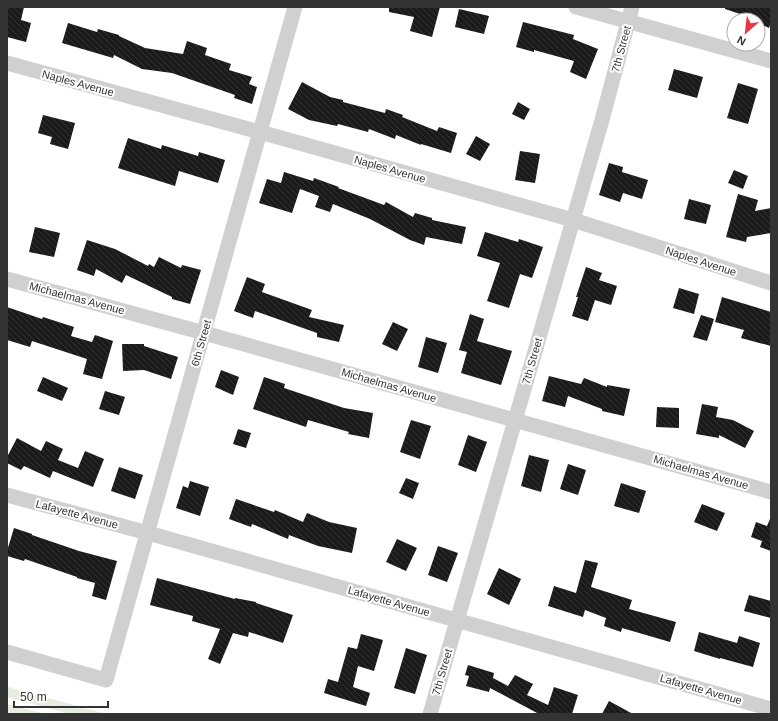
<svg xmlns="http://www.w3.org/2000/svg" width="778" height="721" font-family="Arial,sans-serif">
<defs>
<pattern id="building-back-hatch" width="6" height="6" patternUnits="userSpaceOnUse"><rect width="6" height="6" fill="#1a1a1a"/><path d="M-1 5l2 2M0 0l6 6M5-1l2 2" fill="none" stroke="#333"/></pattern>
</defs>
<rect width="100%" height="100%" fill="#fff"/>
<g fill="#e6ecdf">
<polygon points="7,687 8,687 106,714 69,714 7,697"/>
<polygon points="7,704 45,714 7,714"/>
</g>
<g fill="url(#building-back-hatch)">
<polygon points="7,7 24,7 21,20 31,23 26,42 7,37"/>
<polygon points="389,7 440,7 432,37 410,31 414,17 389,12"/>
<polygon points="725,7 771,7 771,22 769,28 758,23 758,20 725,9"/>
<polygon points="459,9 489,16 484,34 455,27"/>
<polygon points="523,22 574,35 573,39 598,49 586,79 570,72 574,61 534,50 534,52 516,47"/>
<polygon points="68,23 97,32 98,29 119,35 119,36 145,48 183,54 187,41 207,48 205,55 231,64 229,70 252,77 249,84 257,87 252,104 234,98 235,95 172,73 142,69 114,55 113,58 62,43"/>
<polygon points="674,69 703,77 697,98 668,90"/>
<polygon points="302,82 330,97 343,100 343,102 385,113 386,109 403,115 402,117 437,131 439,127 457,133 451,153 421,144 421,145 396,135 395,139 369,129 368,132 338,124 337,126 309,120 288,109"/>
<polygon points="738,83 758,89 748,124 727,118"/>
<polygon points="518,102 530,109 524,120 512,114"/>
<polygon points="43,115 75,123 68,149 50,144 52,137 38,133"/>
<polygon points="476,136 490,144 480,161 466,154"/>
<polygon points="128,138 161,149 162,145 198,156 199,152 225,160 218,183 179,171 175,186 118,168"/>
<polygon points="520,151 540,154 535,183 515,180"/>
<polygon points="609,163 623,167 622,172 648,180 642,199 623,193 620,202 599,195"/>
<polygon points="734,170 748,176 743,189 728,183"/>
<polygon points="284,172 313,181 314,178 339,187 338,188 384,205 386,202 413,217 415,213 432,218 432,220 466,227 462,244 426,237 424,245 410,240 370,219 333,204 330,212 315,207 319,196 300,189 292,213 259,203 267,179 281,183"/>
<polygon points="738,194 758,200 755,211 771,208 771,233 747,237 746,242 726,237"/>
<polygon points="689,199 711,205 706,224 684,219"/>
<polygon points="35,227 60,233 54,257 29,252"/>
<polygon points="485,232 518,242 519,239 543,247 532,278 520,274 509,308 487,301 500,263 477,256"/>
<polygon points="87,240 115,249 148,266 149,264 154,267 159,257 181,268 182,265 201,270 190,304 172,299 172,297 126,275 122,283 96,269 94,276 77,270"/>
<polygon points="586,267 602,273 599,280 617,286 611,305 595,300 588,321 572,316 578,297 576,297"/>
<polygon points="247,277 265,284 262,292 312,310 309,317 344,325 339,342 317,337 317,333 255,311 253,318 234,311"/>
<polygon points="679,288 699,294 694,314 673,308"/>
<polygon points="722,297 771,312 771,346 741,338 744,330 715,322"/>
<polygon points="7,307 42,319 43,317 74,327 71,336 92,342 95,335 113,341 102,379 83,374 87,359 32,341 30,347 7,340"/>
<polygon points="470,314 484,319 477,341 512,351 501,385 461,373 467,352 459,350"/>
<polygon points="701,315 714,319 707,341 693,337"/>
<polygon points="393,322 408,329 397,351 382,344"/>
<polygon points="426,337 447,343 438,373 418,367"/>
<polygon points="122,344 144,344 144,346 178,357 171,379 144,370 123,371"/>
<polygon points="221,370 239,377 233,395 215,387"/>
<polygon points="549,376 581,384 584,378 607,387 607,385 630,389 624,416 602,411 602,409 568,396 565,407 542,401"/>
<polygon points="43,377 68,388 62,401 37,391"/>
<polygon points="264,377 285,384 284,388 344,408 373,413 369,438 348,434 349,432 308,420 306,427 253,409"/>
<polygon points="105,391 125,397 119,415 99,409"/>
<polygon points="702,404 718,407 716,417 733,420 754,431 745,448 719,435 719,438 696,434"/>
<polygon points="657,407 679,408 679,428 656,427"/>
<polygon points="411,420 431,426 420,459 400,452"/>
<polygon points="238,429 251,433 246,448 233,444"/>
<polygon points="468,435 487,442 476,472 458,465"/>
<polygon points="17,438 41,451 46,441 63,449 58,460 78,468 85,451 104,459 93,487 53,471 50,478 24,466 21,470 7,463 7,457"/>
<polygon points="529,455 549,460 541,492 521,486"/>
<polygon points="568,464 586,470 578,495 560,489"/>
<polygon points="119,467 143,475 135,499 111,491"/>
<polygon points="406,478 419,483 413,499 399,493"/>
<polygon points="190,481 209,487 200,516 176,508 183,486 188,488"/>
<polygon points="621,483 646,491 639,513 614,506"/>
<polygon points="236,499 274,512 275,510 303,522 307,513 329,522 357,528 352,553 318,546 289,535 288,539 252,524 251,527 229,519"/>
<polygon points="702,504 725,513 717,531 694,522"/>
<polygon points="770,519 771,519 771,551 760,547 762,541 751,537 756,522 767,526"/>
<polygon points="14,528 32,534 32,535 79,551 117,561 106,600 92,596 95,583 77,578 77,577 25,559 24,561 7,556 7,551"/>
<polygon points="397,539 417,548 406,571 386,562"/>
<polygon points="438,546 458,553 447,582 428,575"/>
<polygon points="585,560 598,563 591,587 632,600 629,609 676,622 670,642 622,628 621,632 604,626 606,618 585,610 583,617 548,606 554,586 576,593"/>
<polygon points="499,568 521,579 509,605 487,594"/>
<polygon points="157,578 235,599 235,598 256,602 256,603 293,615 283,643 249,632 248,637 233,633 220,664 208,659 220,629 192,621 193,616 150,605"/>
<polygon points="749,595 771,601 771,618 744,611"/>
<polygon points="699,632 737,643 739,636 760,643 753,667 720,658 720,659 694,651"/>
<polygon points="361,634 383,640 374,671 358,666 353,687 370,693 366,706 324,693 328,679 338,682 348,647 357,649"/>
<polygon points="406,648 427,655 415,694 394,688"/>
<polygon points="468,665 494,673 493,678 508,686 515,675 533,684 527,695 548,705 554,687 578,695 572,714 539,714 490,688 489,692 466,686 469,676 465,675"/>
<polygon points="609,701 633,714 602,714"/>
</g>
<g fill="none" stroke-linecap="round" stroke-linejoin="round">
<g stroke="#d0d0d0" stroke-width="15">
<polyline points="576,7 771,61"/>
<polyline points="7,63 260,132 573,220 771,283"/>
<polyline points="7,279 204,333 771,492"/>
<polyline points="7,495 148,533 771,709"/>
<polyline points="7,652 106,680 295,7"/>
<polyline points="430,714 602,120 632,7"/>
</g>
</g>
<g text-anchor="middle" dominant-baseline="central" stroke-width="4" stroke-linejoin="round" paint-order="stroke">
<g font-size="11" fill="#333" stroke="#fff">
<text transform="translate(621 49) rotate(-75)">7th Street</text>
<text transform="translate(78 83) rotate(15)">Naples Avenue</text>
<text transform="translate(390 169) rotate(16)">Naples Avenue</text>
<text transform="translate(701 261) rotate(18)">Naples Avenue</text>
<text transform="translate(77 298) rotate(15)">Michaelmas Avenue</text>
<text transform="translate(201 343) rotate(-74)">6th Street</text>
<text transform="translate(532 361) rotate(-74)">7th Street</text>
<text transform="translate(389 385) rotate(16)">Michaelmas Avenue</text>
<text transform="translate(701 472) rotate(16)">Michaelmas Avenue</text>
<text transform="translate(77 514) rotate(15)">Lafayette Avenue</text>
<text transform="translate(389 601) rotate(16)">Lafayette Avenue</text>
<text transform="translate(442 672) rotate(-74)">7th Street</text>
<text transform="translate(701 689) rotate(16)">Lafayette Avenue</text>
</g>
</g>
<rect width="778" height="721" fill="none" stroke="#333333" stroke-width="16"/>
<g transform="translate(746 32) rotate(208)"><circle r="19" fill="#ffffff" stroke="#adadad"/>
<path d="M0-3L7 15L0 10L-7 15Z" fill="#e63946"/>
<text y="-6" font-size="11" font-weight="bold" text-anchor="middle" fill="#333333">N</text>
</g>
<path d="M14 701v6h94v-6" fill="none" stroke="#333333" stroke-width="2"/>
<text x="20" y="701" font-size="12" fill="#333333" stroke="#ffffff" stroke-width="3" paint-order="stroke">50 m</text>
</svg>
